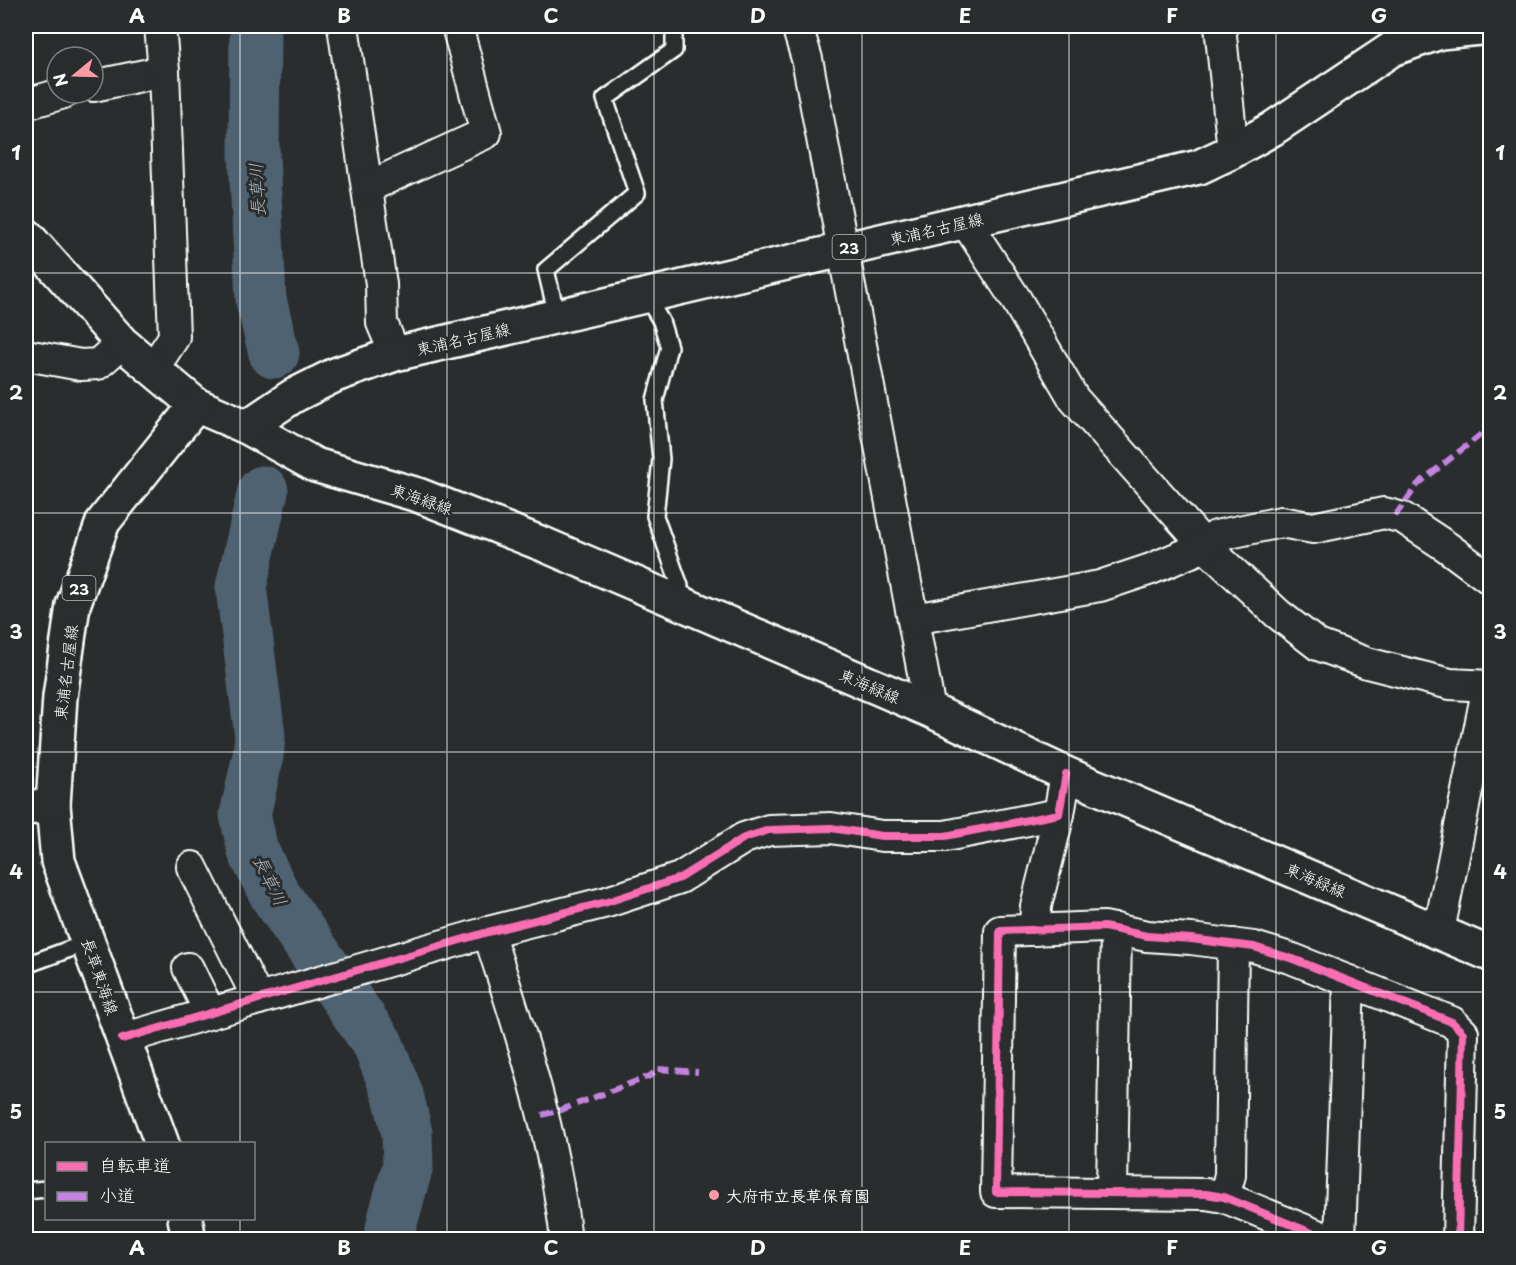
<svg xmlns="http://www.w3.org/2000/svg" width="1516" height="1265" font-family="'Playpen Sans','Klee One',sans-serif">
<rect width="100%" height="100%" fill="#2a2d2e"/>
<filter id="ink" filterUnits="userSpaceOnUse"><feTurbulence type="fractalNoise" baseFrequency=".0167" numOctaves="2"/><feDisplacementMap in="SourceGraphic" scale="12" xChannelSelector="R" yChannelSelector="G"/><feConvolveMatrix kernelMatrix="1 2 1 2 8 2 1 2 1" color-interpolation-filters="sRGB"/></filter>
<g filter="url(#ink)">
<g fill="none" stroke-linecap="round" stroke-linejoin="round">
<g stroke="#506272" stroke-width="51">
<polyline points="255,26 254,155 260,278 261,300 274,353"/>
<polyline points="263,491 241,587 260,736 258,756 245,815 253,851 275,895 378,1044 398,1095 407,1133 408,1165 393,1219 389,1240"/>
</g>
<g stroke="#fff" stroke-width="20">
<g id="service">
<polyline points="650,294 652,306 661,321 669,347 655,400 661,459 655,516 680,586 675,601"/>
<polyline points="557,316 546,270 637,193 605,99 674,50 674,26"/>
<polyline points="26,965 89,942"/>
<polyline points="26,1191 46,1189"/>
</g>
</g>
<g stroke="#fff" stroke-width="34">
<g id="minor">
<polyline points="343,26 381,284 382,323 395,354"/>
<polyline points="797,26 807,59 930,710"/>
<polyline points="1220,26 1233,151"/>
<polyline points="93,86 164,71"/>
<polyline points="26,104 64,93"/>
<polyline points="368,187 486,133 457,26"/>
<polyline points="965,221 1017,301 1074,399 1205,546 1278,614 1318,645 1367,663 1450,684 1490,686"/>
<polyline points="26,355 81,365 98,364 122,343"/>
<polyline points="153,369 174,337 164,71 160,26"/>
<polyline points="913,619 1100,586 1151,569 1205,546 1216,536 1281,522 1313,528 1384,513 1403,518 1447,547 1490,579"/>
<polyline points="192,867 258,999"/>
<polyline points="1035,930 1036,906 1059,814"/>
<polyline points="1439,931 1488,686"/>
<path d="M488,932C521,1033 554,1134 566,1240"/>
<polyline points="188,968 210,1013"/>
<polyline points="122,1039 488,932 607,902 680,878 744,838 769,830 831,828 882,836 945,836 1059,814 1066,774"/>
<polyline points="1112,1193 1116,929"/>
<polyline points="1224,1197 1230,1175 1233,944"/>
<polyline points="1329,1240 1224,1197 1206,1194 996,1192 1000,931 1104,927 1147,936 1191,939 1254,947 1293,959 1452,1022 1463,1033 1458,1240"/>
<polyline points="1340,1240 1349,981"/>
</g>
</g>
<g stroke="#fff" stroke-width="38">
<g id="secondary">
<polyline points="247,427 315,465 418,495 545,545 930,710 1066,774 1490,954"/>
<polyline points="53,805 58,861 162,1144"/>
<polyline points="185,1218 189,1240"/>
</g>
</g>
<g stroke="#fff" stroke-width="38">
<g id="primary">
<polyline points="26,235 122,343 196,405 247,427 293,396 335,375 395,354 1199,167 1233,151 1272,129 1392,49 1440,32 1490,27"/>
<polyline points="26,808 53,805 60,697 73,605 103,522 196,405"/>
</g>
</g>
<use href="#service" stroke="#2a2d2e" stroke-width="15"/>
<use href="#minor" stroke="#2a2d2e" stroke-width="30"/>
<use href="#secondary" stroke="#2a2d2e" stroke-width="33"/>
<use href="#primary" stroke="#2a2d2e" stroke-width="33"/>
<g stroke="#c483df" stroke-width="6" stroke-dasharray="12 6" stroke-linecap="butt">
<polyline points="1395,516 1418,484 1484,432 1490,412"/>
<polyline points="542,1115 561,1110 650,1076 658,1069 698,1072"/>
</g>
<g stroke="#2a2d2e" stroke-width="11">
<g id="cycleway">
<polyline points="122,1039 488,932 607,902 680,878 744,838 769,830 831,828 882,836 945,836 1059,814 1066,774"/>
<polyline points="1329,1240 1224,1197 1206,1194 996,1192 1000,931 1104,927 1147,936 1191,939 1254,947 1293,959 1452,1022 1463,1033 1458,1240"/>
</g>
</g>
<use href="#cycleway" stroke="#f96db3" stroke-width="8"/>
</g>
</g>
<path fill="none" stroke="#fff" stroke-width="1.5" stroke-opacity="0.55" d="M240,26V1144M447,26V1240M654,26V1240M862,26V1240M1069,26V1240M1276,26V1240M26,273H1490M26,513H1490M26,752H1490M26,992H1490M240,1218V1240"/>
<circle fill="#ff9aa2" stroke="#2a2d2e" stroke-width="2" cx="714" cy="1195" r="6"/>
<g text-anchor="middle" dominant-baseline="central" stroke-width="6" stroke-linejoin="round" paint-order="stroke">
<g fill="#2a2d2e" stroke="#bfc0c0" stroke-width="1.5">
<rect x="832.5" y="235" width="33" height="24" rx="4.5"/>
<rect x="62.5" y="576" width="33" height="24" rx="4.5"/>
</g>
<g font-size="15" font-weight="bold" fill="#fff">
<text x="849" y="247">23</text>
<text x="79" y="588">23</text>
</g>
<g font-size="16" fill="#fff" stroke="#2a2d2e">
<text transform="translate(936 228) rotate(-13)">東浦名古屋線</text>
<text transform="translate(463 338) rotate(-13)">東浦名古屋線</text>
<text transform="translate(422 498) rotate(19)">東海緑線</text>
<text transform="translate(65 672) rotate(-83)">東浦名古屋線</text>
<text transform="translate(870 685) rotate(23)">東海緑線</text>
<text transform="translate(1316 879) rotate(23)">東海緑線</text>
<text transform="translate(101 976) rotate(71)">長草東海線</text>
</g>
<g font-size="16" font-weight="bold" fill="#fff" stroke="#2a2d2e" text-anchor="start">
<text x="726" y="1195">大府市立長草保育園</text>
</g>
<g font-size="18" font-style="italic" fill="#b0b8c0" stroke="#2a2d2e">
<text transform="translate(256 190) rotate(-93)">長草川</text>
<text transform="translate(271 880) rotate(64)">長草川</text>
</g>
</g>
<rect width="1516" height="1265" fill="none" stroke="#2a2d2e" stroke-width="66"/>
<rect x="45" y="1142" width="210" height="78" fill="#2a2d2e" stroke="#7f8182" stroke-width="1.5"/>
<rect x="57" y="1162" width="30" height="9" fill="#f96db3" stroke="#7f8182" stroke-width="1.5"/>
<text x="99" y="1172" font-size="18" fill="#ffffff">自転車道</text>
<rect x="57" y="1192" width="30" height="9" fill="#c483df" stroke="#7f8182" stroke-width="1.5"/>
<text x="99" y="1202" font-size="18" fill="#ffffff">小道</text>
<g transform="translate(75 75) rotate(251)"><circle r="28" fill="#2a2d2e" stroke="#7f8182" stroke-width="1.5"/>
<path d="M0-4.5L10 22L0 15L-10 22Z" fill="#ff9aa2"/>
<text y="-9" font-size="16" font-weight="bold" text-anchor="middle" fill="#ffffff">N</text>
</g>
<rect x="33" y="33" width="1450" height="1199" fill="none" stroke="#fff" stroke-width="2"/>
<g font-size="20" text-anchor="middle" font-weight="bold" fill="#fff">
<text x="137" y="23">A</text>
<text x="344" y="23">B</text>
<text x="551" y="23">C</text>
<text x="758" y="23">D</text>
<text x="965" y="23">E</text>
<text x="1172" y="23">F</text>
<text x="1379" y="23">G</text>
<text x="16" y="160">1</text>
<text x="1500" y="160">1</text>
<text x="16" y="400">2</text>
<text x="1500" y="400">2</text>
<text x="16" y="639">3</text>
<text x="1500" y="639">3</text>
<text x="16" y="879">4</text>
<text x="1500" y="879">4</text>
<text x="16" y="1119">5</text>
<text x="1500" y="1119">5</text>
<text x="137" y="1255">A</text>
<text x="344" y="1255">B</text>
<text x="551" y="1255">C</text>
<text x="758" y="1255">D</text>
<text x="965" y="1255">E</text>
<text x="1172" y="1255">F</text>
<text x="1379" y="1255">G</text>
</g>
</svg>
